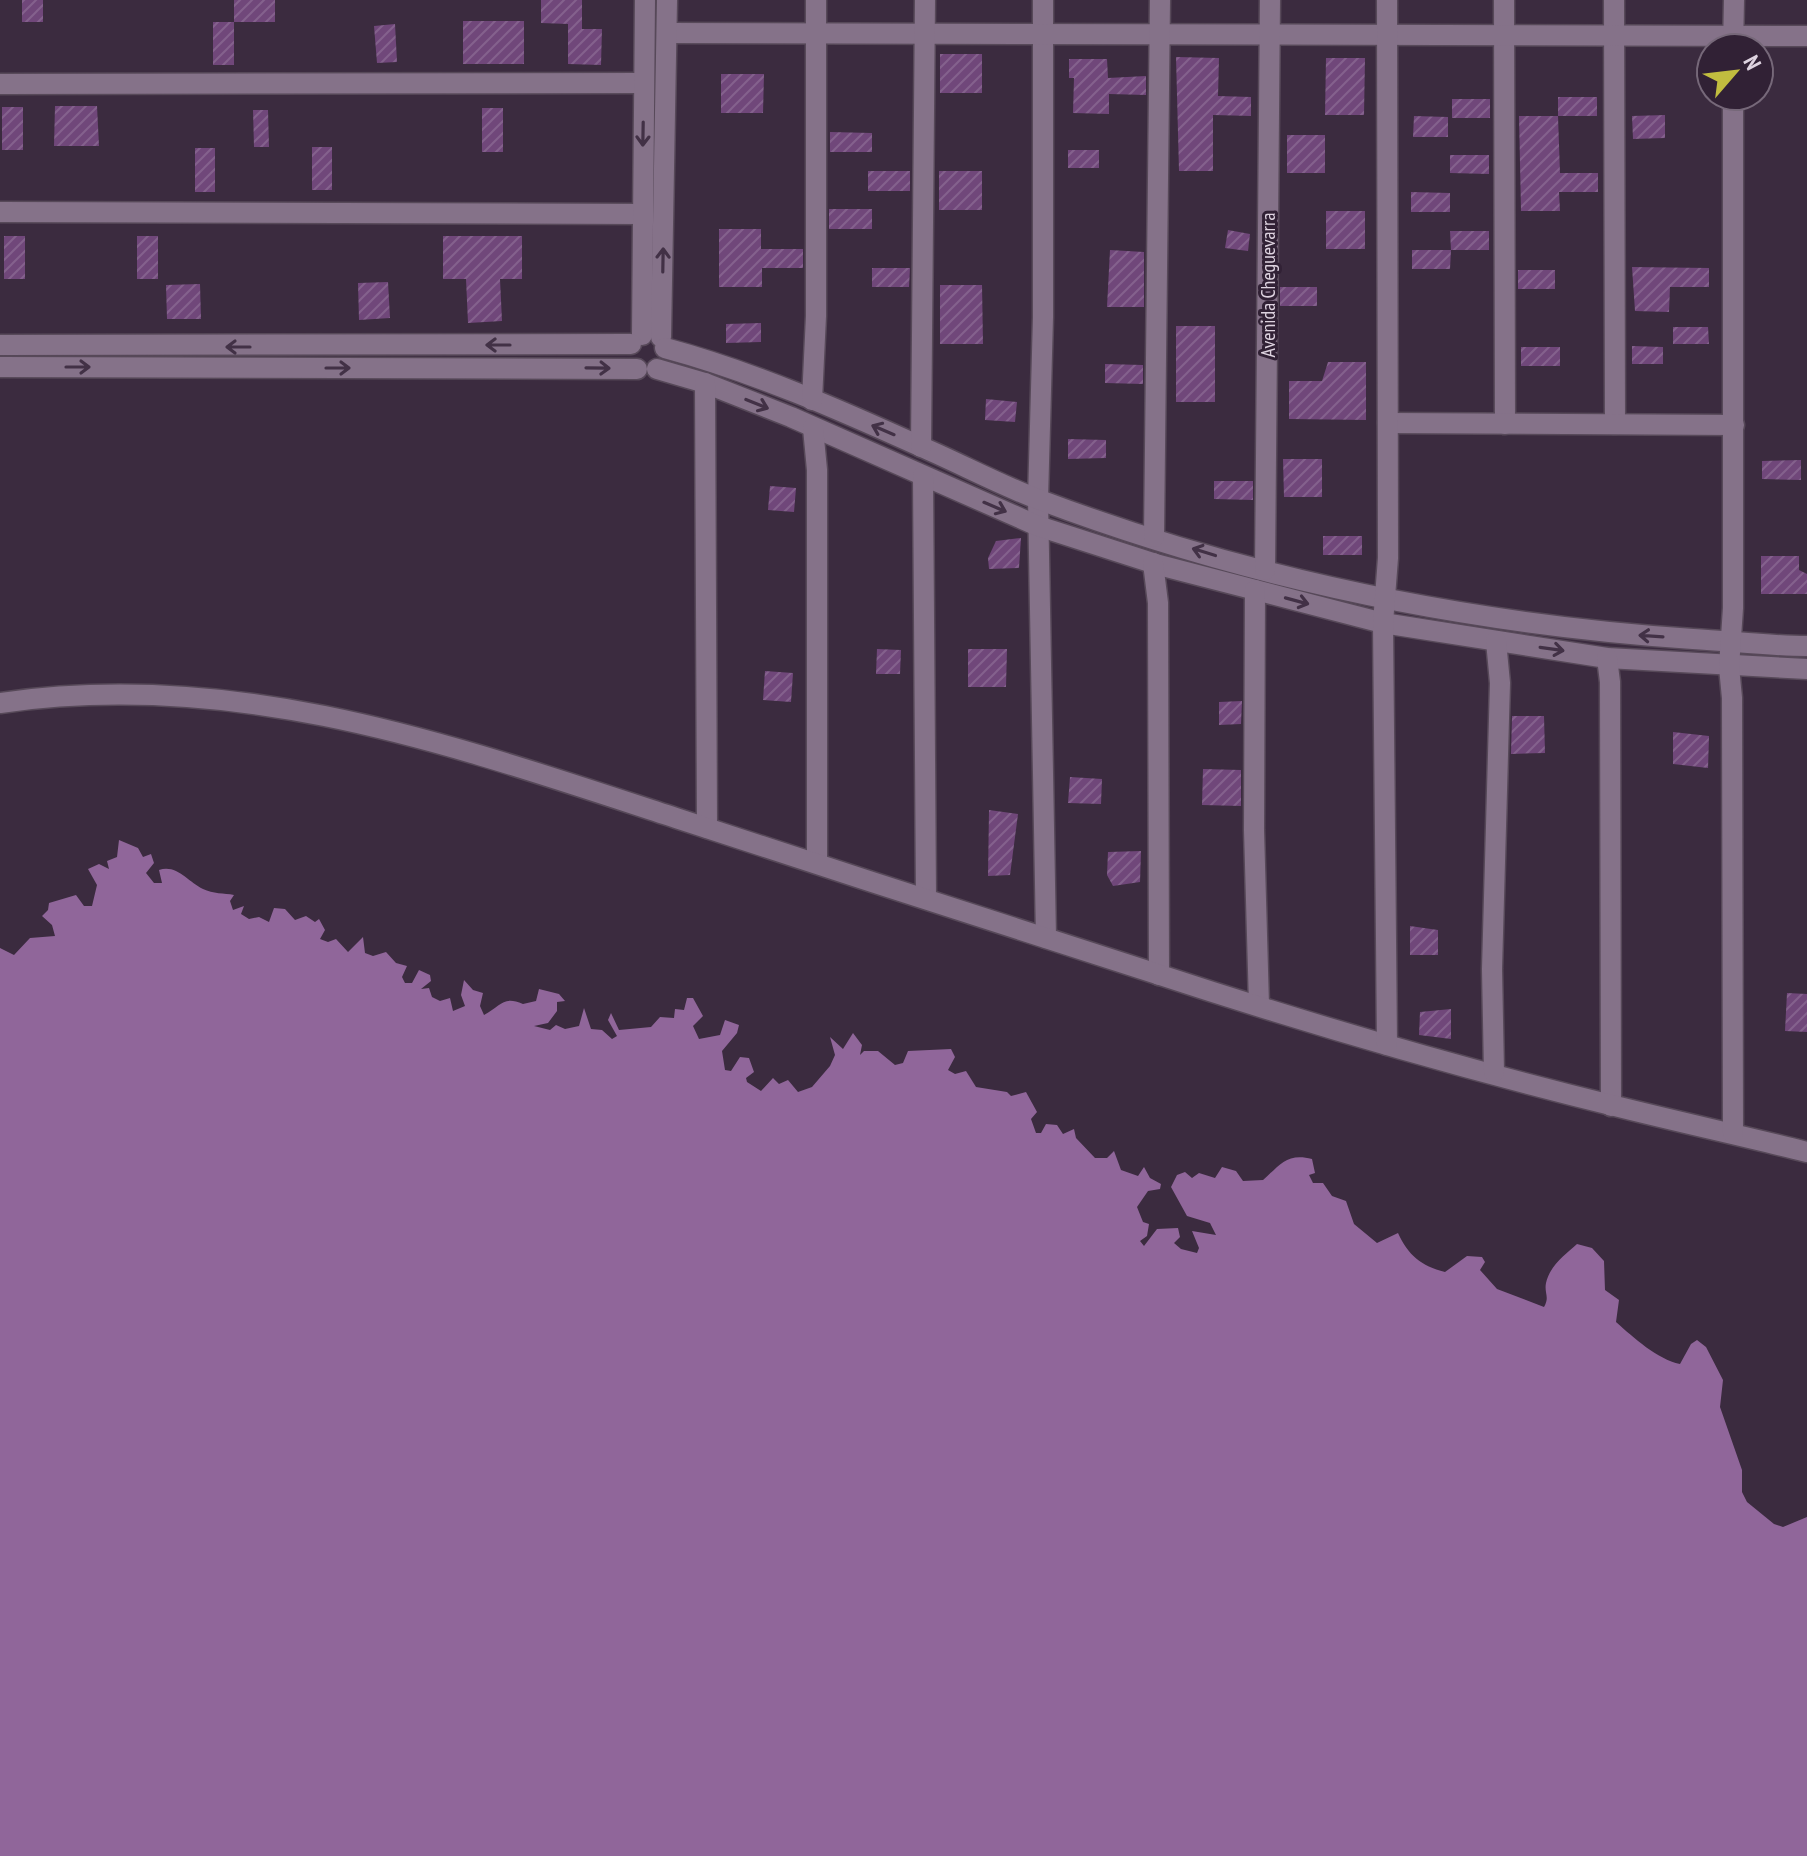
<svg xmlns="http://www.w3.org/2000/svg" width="1807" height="1856" font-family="'PT Sans Narrow',sans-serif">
<defs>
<pattern id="building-hatch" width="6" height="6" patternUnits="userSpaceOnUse" patternTransform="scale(2)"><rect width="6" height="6" fill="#70477a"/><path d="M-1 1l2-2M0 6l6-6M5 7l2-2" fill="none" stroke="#84618d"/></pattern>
</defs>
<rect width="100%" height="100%" fill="#3b2b3f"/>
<path fill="#90669a" d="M119,840L138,848L143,857L151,854L154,863L146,873L154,883H162L159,870C177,864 188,882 203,889C213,894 224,893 234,895L230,901L233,910L244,906L241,914L249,919L259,917L269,922L274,908L285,909L295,920L306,916L315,922L319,919L325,930L320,939L328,942L336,939L348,952L363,937L365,953L373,956L386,952L396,963L407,966L402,977L405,983H412L419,970L430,975L431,981L421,989L429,988L432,997L440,1001L450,998L453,1011L465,1006L461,995L464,980L473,990L483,993L480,1006L484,1015C501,1006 503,995 523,1004L536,1001L539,989L559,994L565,1001L557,1002V1011L548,1023L534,1026L550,1030L556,1025L565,1029L579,1026L584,1008L591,1029L602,1030L612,1039L617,1036L608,1020L611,1013L619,1030L651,1027L660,1017L674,1018L675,1009L684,1010L687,998H693L703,1016L693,1026L699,1039L720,1035L725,1020L739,1025L737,1033L722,1051L725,1070L731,1071L740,1057L749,1058L754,1072L746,1078L747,1082L761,1091L773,1078L779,1084L788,1080L798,1092L812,1087L830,1066L835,1055L830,1037L843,1049L853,1033L862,1045L860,1055L864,1051H878L895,1065L903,1063L908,1051L951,1049L955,1057L948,1070L955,1074L966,1071L976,1087L1007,1092L1011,1096L1026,1092L1037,1112L1031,1119L1036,1133H1041L1046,1124L1057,1125L1063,1134L1074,1129L1076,1138L1095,1158H1107L1114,1151L1121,1170L1138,1176L1144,1167L1150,1178L1161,1184L1160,1189L1148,1191L1137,1207L1143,1222L1149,1224L1147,1236L1140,1241L1144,1246L1157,1229L1178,1228L1180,1237L1174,1243L1181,1249L1197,1253L1199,1248L1192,1231L1216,1235L1210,1223L1187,1216L1171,1187L1177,1175L1185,1172L1192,1178L1199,1173L1215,1178L1222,1167L1236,1171L1243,1181L1263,1180C1279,1166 1287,1152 1312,1159L1315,1173L1309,1175L1313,1183H1323L1332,1196L1346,1201L1354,1224L1377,1243L1398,1233C1408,1255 1421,1266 1445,1272L1467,1256L1482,1257L1485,1262L1480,1270L1497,1289L1544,1307C1550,1297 1544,1293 1546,1283C1550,1265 1566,1254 1577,1244L1592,1248L1604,1261L1605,1290L1619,1300L1616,1322C1634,1338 1657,1359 1680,1364L1691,1344L1697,1340L1706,1347L1723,1380L1720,1407L1742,1470V1492L1747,1502L1774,1524L1783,1527L1807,1517V1856H0V948L14,955L30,938L55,936L52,925L42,916L48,910L49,903L76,895L84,906H92L97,885L88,869L99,864L109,869L107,861L117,857Z"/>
<g fill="url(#building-hatch)">
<rect x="22" y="0" width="21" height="22"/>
<polygon points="234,0 275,0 275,22 234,22 234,65 213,65 213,22 234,22"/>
<polygon points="541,0 582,0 582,29 602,29 601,65 568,64 568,24 541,23"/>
<rect x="463" y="21" width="61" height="43"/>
<polygon points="395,24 397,62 377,63 374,26"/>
<rect x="940" y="54" width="42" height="39"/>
<polygon points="1176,57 1219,58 1218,96 1251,97 1251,116 1213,115 1213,171 1179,171"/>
<polygon points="1326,58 1365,58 1364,115 1325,115"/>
<polygon points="1069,59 1107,59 1108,78 1146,76 1146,95 1109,94 1109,114 1073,113 1074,78 1069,78"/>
<polygon points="721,74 764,74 763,113 721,113"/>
<rect x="1558" y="97" width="39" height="19"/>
<rect x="1452" y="99" width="38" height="19"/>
<polygon points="55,106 97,106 99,146 54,146"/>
<rect x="2" y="107" width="21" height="43"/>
<rect x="482" y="108" width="21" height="44"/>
<polygon points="253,110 268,110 269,147 254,147"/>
<polygon points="1665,115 1665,138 1633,139 1632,116"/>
<polygon points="1414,116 1448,117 1448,137 1413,137"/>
<polygon points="1519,116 1558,116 1560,173 1598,173 1598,192 1559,192 1560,211 1521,211"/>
<polygon points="830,132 872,133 872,152 830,152"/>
<rect x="1287" y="135" width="38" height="38"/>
<rect x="312" y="147" width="20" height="43"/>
<rect x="195" y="148" width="20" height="44"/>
<rect x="1068" y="150" width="31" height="18"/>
<polygon points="1450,155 1489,155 1489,174 1450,173"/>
<rect x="868" y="171" width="42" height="20"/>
<rect x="939" y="171" width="43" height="39"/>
<polygon points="1411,192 1450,193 1450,212 1411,212"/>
<rect x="829" y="209" width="43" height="20"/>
<rect x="1326" y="211" width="39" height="38"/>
<polygon points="719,229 761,229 761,249 803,249 803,268 762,268 762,287 719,287"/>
<polygon points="1228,230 1250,234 1248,251 1225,248"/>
<polygon points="1450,231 1489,231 1489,250 1451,250"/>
<rect x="4" y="236" width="21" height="43"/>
<rect x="137" y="236" width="21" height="43"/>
<polygon points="443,236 522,236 522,279 500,279 502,321 468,323 466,279 443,279"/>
<polygon points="1110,250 1144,252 1144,307 1107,307"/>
<polygon points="1412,250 1451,250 1450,269 1412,269"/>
<polygon points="1632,267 1709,268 1709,287 1670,287 1669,312 1635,311"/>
<polygon points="872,268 910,268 909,287 872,287"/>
<rect x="1518" y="270" width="37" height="19"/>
<polygon points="388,282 390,318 359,320 358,283"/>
<polygon points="200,284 201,319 167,319 166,285"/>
<polygon points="940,285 982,285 983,344 940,344"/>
<rect x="1280" y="287" width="37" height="19"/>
<polygon points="761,323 761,342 726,343 726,324"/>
<rect x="1176" y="326" width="39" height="76"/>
<polygon points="1673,327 1708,327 1709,344 1673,344"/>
<polygon points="1632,346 1663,347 1663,364 1632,364"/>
<rect x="1521" y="347" width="39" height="19"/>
<polygon points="1328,362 1366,362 1366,420 1289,419 1289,381 1322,381"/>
<polygon points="1105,364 1143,365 1143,384 1105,383"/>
<polygon points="986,399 1017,402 1015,422 985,420"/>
<polygon points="1068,439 1106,440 1106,458 1068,459"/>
<polygon points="1283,459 1322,459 1322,497 1284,497"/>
<polygon points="1801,460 1801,480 1762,479 1762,461"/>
<polygon points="1214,481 1253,481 1253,500 1214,499"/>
<polygon points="770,486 796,488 794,512 768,510"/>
<rect x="1323" y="536" width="39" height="19"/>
<polygon points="1021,538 1019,568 989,569 988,558 996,541"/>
<polygon points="1761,556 1799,556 1799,570 1807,574 1807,594 1761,594"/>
<polygon points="877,649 901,650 900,674 876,674"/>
<polygon points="968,649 1007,649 1006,687 968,687"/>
<polygon points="765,671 793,673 791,702 763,700"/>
<polygon points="1242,701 1241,724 1219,725 1219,702"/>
<polygon points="1512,716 1544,716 1545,753 1511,754"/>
<polygon points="1673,732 1709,736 1708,768 1673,764"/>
<polygon points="1203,769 1241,770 1241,806 1202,805"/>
<polygon points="1070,777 1102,779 1101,804 1068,803"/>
<polygon points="989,810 1018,814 1010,875 988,876"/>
<polygon points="1141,851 1140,882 1113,886 1107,875 1108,852"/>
<polygon points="1410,926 1438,930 1438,955 1410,955"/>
<polygon points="1787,993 1807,994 1807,1032 1785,1031"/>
<polygon points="1451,1009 1451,1039 1419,1035 1420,1012"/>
</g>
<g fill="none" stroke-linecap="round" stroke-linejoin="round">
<g stroke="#574959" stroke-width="23">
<g id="minor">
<polyline points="1043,0 1043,317 1038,499 1046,938"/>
<polyline points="1504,0 1505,424"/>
<polyline points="1614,0 1615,424"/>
<polyline points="667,33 1807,36"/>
<polyline points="1733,48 1734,0"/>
<polyline points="0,84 644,83"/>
<polyline points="0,212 642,214"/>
<polyline points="642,335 645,0"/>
<polyline points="661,337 667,0"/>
<polyline points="0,345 631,344"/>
<path d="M665,348C754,372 840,410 924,448C963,465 1000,485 1040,500C1249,579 1470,624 1693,639C1731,641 1768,646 1807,646"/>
<polyline points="0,367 637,369"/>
<polyline points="657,369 705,383 791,417 1038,526 1159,565 1383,623 1607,658 1807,669"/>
<polyline points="705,383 707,828"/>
<polyline points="812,400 816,316 816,0"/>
<polyline points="1388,423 1734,425"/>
<polyline points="813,428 817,470 817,863"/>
<polyline points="921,447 925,0"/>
<polyline points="923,476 926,897"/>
<polyline points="1154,537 1160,0"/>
<polyline points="1153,563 1158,603 1159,975"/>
<polyline points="1265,570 1270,0"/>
<polyline points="1255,590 1254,830 1259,1005"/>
<polyline points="1607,658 1610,682 1611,1106"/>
<path d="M0,703C241,668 455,746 679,819C837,871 996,922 1154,973C1306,1023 1460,1068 1615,1106C1679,1122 1743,1136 1807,1152"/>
<polyline points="1387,1045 1383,623 1388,558 1387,0"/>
<polyline points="1494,1072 1492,969 1500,683 1496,641"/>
<polyline points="1733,1133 1732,698 1729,667 1733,608 1733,96"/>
</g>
</g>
<use href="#minor" stroke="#857289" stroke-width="20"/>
</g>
<defs><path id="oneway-shaft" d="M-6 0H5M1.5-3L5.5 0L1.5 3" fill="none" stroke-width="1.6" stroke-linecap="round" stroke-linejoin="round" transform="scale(2)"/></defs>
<g stroke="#423146">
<use href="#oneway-shaft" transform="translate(643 134) rotate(91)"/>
<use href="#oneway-shaft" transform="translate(663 260) rotate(-89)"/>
<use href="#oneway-shaft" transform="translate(498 345) rotate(180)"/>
<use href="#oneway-shaft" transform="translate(238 347) rotate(-180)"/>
<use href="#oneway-shaft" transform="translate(78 367)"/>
<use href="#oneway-shaft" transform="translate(338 368)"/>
<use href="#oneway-shaft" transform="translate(598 368) rotate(1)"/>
<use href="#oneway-shaft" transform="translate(757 404) rotate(22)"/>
<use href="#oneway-shaft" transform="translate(883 430) rotate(-157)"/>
<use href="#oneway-shaft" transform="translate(995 507) rotate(23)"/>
<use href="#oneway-shaft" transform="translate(1204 552) rotate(-163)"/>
<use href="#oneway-shaft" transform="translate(1297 601) rotate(15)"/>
<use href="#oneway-shaft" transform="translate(1651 636) rotate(-176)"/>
<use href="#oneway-shaft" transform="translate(1552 649) rotate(8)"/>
</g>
<g text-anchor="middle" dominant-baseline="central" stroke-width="6" stroke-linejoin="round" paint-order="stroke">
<g font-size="20" fill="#ded3e0" stroke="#312135">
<text transform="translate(1268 285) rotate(-90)">Avenida Cheguevarra</text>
</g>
</g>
<g transform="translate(1735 72) rotate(62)"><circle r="38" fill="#312135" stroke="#766879" stroke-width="2"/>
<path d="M0-6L14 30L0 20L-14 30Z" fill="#c1bd3f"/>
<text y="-12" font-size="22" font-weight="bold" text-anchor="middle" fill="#ded3e0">N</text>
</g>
</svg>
